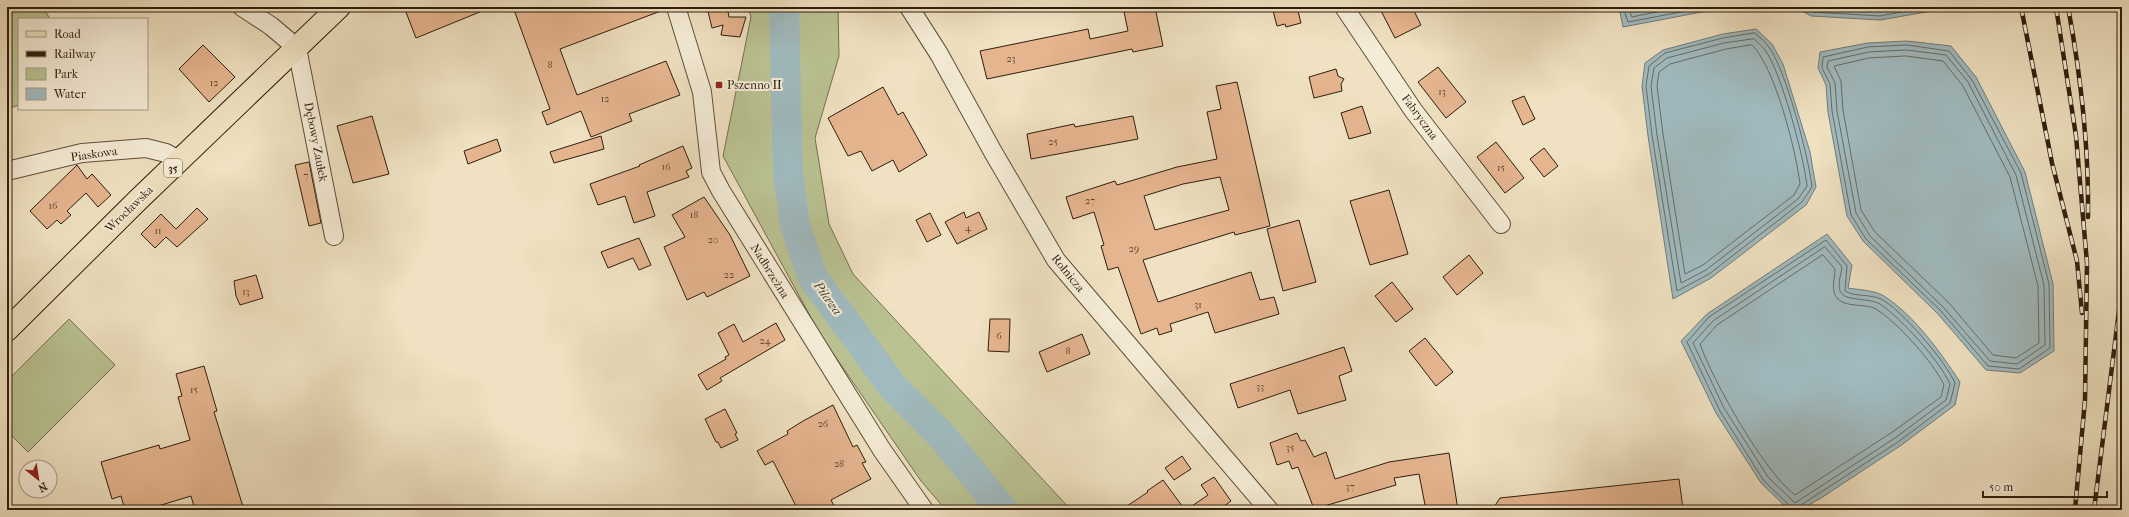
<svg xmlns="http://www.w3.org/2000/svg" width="2129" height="517" font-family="'IM FELL French Canon',serif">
<rect width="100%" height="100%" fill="#efe1c1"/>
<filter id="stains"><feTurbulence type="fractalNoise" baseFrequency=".005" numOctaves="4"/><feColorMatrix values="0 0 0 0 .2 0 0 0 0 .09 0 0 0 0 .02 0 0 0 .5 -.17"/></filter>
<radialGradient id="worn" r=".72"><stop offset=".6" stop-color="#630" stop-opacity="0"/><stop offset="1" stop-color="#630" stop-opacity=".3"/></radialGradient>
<g fill="#bac292" stroke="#747050">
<polygon points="7,7 43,7 50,19 19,19 19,105 7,109"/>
<polygon points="748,7 838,7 839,56 815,138 829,224 853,274 1071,510 946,510 921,481 821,336 723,156 751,17"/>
<polygon points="69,319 115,365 28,452 7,431 7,381"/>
</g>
<g fill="#a0babf" stroke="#727c78">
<polygon points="1619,7 1728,7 1623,27"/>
<polygon points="1795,7 1931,7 1932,11 1880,20 1811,16"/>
<polygon points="1756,29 1772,44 1783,64 1810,152 1816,187 1806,205 1711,278 1673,299 1648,136 1642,86 1645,63 1663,50 1723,34"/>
<polygon points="1907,41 1951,46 1976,77 2025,172 2053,284 2054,351 2020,373 1986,370 1938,314 1863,241 1847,216 1828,112 1826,85 1818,68 1820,52 1868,43"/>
<path d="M1827,234L1852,265L1848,288C1860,290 1874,290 1884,296C1914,315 1941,353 1960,382L1955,405L1900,446L1821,498L1800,510H1789L1761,483L1716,413L1681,341L1707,314Z"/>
</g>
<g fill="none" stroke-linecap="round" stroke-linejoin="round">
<g stroke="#676c66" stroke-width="1">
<polyline points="1623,7 1628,22 1707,7"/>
<polyline points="1628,7 1632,17 1681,7"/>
<polyline points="1803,7 1812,12 1880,16 1927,7"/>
<polyline points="1813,7 1879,11 1901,7"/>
<path d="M1755,33C1759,37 1765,41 1768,46C1785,66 1809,159 1812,187L1802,202L1709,274L1677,291L1652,135L1646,86L1649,66L1665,53L1723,38Z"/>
<path d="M1754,39C1757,42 1762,46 1765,50C1781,71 1804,157 1807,186L1798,199L1706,270L1681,283L1657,135L1651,86L1654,68L1667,58L1724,43Z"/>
<path d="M1752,45C1775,67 1796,151 1800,184L1794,195L1703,265L1685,274L1663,134L1657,86L1659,72L1670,64L1726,49Z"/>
<polygon points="1907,45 1949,51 1972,80 2021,173 2049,284 2050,348 2019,369 1988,366 1941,311 1866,239 1851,215 1832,111 1830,84 1822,68 1823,57 1868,47"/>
<polygon points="1907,50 1946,55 1968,82 2016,175 2044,285 2045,345 2017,364 1990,361 1944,308 1870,236 1856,213 1837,111 1835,83 1827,67 1828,61 1869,52"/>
<polygon points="1906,56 1943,61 1963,86 2010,177 2038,286 2039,343 2016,358 1993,355 1949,303 1875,232 1861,210 1843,110 1841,81 1834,66 1869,58"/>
<path d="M1825,247L1842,267C1841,275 1836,288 1842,294C1848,301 1870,298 1880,304C1902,319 1939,360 1950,384L1946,400L1895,438L1795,503L1768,477L1724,408L1693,343L1713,321Z"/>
<path d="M1823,255L1835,269C1835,279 1830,291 1838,299C1847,308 1865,303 1876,309C1897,322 1934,363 1944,385L1941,397L1891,433L1795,495C1764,472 1713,381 1700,344L1717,325Z"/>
<path d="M1791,510L1790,506L1764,481L1720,411L1687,342L1709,317L1826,240L1847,266L1845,291C1855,297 1870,294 1881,299C1901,309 1946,362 1955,383L1950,403L1898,442L1801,505L1799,510"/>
</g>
<polyline stroke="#a0babf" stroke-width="30" points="784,7 788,172 795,225 813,278 893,387 942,436 1003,510"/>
</g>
<g fill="#e5b58f" stroke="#2e1e0d" fill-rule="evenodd">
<polygon points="404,7 492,7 416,38"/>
<polygon points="513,7 666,7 666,9 560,49 577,95 666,61 680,95 629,114 632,121 591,137 581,111 547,125 542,112 550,109"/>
<polygon points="707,7 727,7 729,17 746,17 740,37 721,35 723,25 712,28"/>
<polygon points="1123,7 1155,7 1163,46 1133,52 1132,49 987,79 980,51 1088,29 1090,39 1128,31"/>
<polygon points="1272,7 1297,7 1301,23 1286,27 1285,24 1277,26"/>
<polygon points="1379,7 1412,7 1421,25 1395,38"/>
<polygon points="203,45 235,77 209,102 179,69"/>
<polygon points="1438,67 1466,102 1446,118 1418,82"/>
<polygon points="1336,69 1338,76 1344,79 1341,84 1342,91 1314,98 1309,77"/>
<path d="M1237,82L1270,226L1235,235L1234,232L1143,260L1158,302L1251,272L1260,300L1274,297L1279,314L1215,333L1208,312L1170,324L1172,331L1159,335L1157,328L1141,334L1118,267L1108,270L1101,246L1104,245L1094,212L1073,219L1066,197L1115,181L1117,185L1177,167L1217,159L1207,112L1221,109L1216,86ZM1220,177L1229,210L1155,230L1144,196L1183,184Z"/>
<polygon points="883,87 898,115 903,112 927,155 899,172 893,160 872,171 861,151 848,156 828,118"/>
<polygon points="1524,96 1535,119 1523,125 1512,101"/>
<polygon points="1362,106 1371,133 1349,139 1341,113"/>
<polygon points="372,116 389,174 353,183 337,126"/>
<polygon points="1133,116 1138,139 1031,159 1027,134 1074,124 1075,127"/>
<polygon points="601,136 604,149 554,163 550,152"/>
<polygon points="497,139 501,151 468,164 464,151"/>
<polygon points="1496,142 1524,178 1505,193 1477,157"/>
<polygon points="683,146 692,168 686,171 689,177 647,192 655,216 634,223 625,196 598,205 590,184 640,166 639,165"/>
<polygon points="1544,148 1558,166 1544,177 1530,159"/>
<polygon points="309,162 321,223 309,226 295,165"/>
<polygon points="77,165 87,179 92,174 111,195 98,207 86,193 67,211 71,215 61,224 57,220 47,229 30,211"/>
<polygon points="1389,190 1408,254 1370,265 1350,201"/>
<polygon points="704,197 730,235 750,276 707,297 704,292 687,300 664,247 685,237 672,215"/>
<polygon points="197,208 208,219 177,247 166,237 155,248 141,234 161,214 176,229"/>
<polygon points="964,212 966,218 979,212 987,229 957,244 945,222"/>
<polygon points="930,213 941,235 927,242 916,220"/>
<polygon points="1299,220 1316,282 1283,291 1267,229"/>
<polygon points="639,238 651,265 639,270 633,258 608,268 601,252"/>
<polygon points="1469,255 1483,273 1457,295 1443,277"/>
<polygon points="256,275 263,298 240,305 236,296 234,281"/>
<polygon points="1392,282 1413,309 1396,322 1375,296"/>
<polygon points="990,319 1010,319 1009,352 988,351"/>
<polygon points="776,323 785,340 720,378 722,381 707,390 698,375 726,359 725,357 729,355 718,333 734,324 743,342"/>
<polygon points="1082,334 1090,354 1047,372 1039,352"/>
<polygon points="1425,338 1453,372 1436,386 1409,351"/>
<polygon points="1344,347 1352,371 1339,376 1346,400 1298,414 1290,390 1238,408 1230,384"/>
<polygon points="204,366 217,411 214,412 244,510 195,510 191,496 145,510 125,510 121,496 112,499 101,462 159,445 160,449 190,440 178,397 182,396 176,374"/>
<polygon points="833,405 853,447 857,445 866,462 862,463 871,479 831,500 836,510 798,510 773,461 765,465 757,451 788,434 787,431 803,421"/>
<polygon points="725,409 737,433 735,434 738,440 721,448 718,442 716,442 705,419"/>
<polygon points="1297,433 1301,441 1305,440 1314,457 1326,452 1335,479 1389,462 1449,453 1458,510 1426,510 1419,474 1394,478 1396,485 1314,509 1298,467 1292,469 1289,461 1277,465 1270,443"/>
<polygon points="1182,456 1191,469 1174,480 1165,468"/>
<polygon points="1214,477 1231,501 1219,510 1186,510 1208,495 1201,485"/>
<polygon points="1679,479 1683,509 1492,510 1500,498"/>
<polygon points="1163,480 1185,510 1121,510 1148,492 1147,491"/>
</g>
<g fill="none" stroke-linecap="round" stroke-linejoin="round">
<g stroke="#5e4f3a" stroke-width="20">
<g id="minor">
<polyline points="242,7 271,26 297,48 334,236"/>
<polyline points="676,7 702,92 711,172 721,191 882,450 924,510"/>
<polyline points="909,7 939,54 993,152 1056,260 1269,510"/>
<polyline points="1344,7 1413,110 1501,224"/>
<polyline points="7,171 82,153 146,148 166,153 180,161"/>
</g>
</g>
<g stroke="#2e1e0d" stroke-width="24">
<polyline id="major" points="7,330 138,200 339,7"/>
</g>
<use href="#minor" stroke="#f5ecd7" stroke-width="18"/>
<use href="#major" stroke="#efe1c1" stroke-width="22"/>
<g stroke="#2e1e0d" stroke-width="4.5">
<g id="rail">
<polyline points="2021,7 2052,163 2077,261 2082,313"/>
<polyline points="2056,7 2076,136 2087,263 2085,400 2075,510"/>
<path d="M2068,7C2081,77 2089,146 2088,217"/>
<polyline points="2094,510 2122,287"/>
</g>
</g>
<use href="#rail" stroke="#f5ecd7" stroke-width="3" stroke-dasharray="9" stroke-linecap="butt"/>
</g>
<rect fill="#8f2418" stroke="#f5ecd7" stroke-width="1.5" x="715" y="81" width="8" height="8" rx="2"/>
<g text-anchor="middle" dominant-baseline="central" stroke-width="4" stroke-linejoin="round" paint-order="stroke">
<g font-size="10" fill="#5c442e">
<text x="1011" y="59">23</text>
<text x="550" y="65">8</text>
<text x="214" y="83">12</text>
<text x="1442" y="92">13</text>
<text x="605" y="99">12</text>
<text x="1053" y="142">25</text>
<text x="666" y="167">16</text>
<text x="1501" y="168">15</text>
<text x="306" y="176">7</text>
<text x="1090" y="201">27</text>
<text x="53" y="206">16</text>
<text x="694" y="215">18</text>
<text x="968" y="228">4</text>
<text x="158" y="231">11</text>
<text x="713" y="240">20</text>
<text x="1134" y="249">29</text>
<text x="729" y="275">22</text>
<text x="246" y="292">13</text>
<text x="1198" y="305">31</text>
<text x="999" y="336">6</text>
<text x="765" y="341">24</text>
<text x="1068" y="351">8</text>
<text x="1260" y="387">33</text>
<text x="194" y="390">15</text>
<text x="823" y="424">26</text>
<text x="1290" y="448">35</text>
<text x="839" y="464">28</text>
<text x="1350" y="487">37</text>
</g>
<rect fill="#f5ecd7" stroke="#6a5c4a" stroke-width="1" x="164" y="159" width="18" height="18" rx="3"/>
<g font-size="11" font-weight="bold" fill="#2e1e0d">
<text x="173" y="168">35</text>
</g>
<g font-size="12" fill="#2e1e0d" stroke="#f5ecd7" text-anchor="start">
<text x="727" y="85">Pszenno II</text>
</g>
<g font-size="12" fill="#2e1e0d" stroke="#f5ecd7">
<text transform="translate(1420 117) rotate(54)">Fabryczna</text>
<text transform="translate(316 142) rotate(79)">Dębowy Zaułek</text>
<text transform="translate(94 154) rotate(-8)">Piaskowa</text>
<text transform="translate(129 209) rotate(-44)">Wrocławska</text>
<text transform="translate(770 271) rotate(58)">Nadbrzeżna</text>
<text transform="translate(1068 273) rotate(51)">Rolnicza</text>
</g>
<g font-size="13" font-style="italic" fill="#504d42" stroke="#f5ecd7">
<text transform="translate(828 298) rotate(54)">Piława</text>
</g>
</g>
<rect width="2129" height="517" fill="none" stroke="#efe1c1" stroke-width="24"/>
<rect x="8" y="8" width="2113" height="501" fill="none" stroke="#2e1e0d" stroke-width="2"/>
<rect x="12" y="12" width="2105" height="493" fill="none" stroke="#2e1e0d"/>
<rect x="18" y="18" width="130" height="92" fill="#f5ecd7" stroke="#a59a86"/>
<rect x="26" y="31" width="20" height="6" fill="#efe1c1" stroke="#a59a86"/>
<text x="54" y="38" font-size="12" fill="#2e1e0d">Road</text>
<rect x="26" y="51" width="20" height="6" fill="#2e1e0d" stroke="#a59a86"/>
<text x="54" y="58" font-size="12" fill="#2e1e0d">Railway</text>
<rect x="26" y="68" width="20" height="12" fill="#bac292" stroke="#a59a86"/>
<text x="54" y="78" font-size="12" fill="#2e1e0d">Park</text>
<rect x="26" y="88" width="20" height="12" fill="#a0babf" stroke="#a59a86"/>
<text x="54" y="98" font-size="12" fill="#2e1e0d">Water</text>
<g transform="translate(38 479) rotate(150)"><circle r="19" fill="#f5ecd7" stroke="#a59a86"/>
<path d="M0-3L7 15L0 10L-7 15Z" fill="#8f2418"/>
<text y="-6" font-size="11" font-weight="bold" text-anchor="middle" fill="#2e1e0d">N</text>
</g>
<path d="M1983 491v6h124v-6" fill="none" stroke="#2e1e0d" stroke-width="2"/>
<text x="1989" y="491" font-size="12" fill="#2e1e0d" stroke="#f5ecd7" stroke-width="3" paint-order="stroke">50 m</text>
<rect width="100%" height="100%" filter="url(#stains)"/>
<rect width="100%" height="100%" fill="url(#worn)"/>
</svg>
